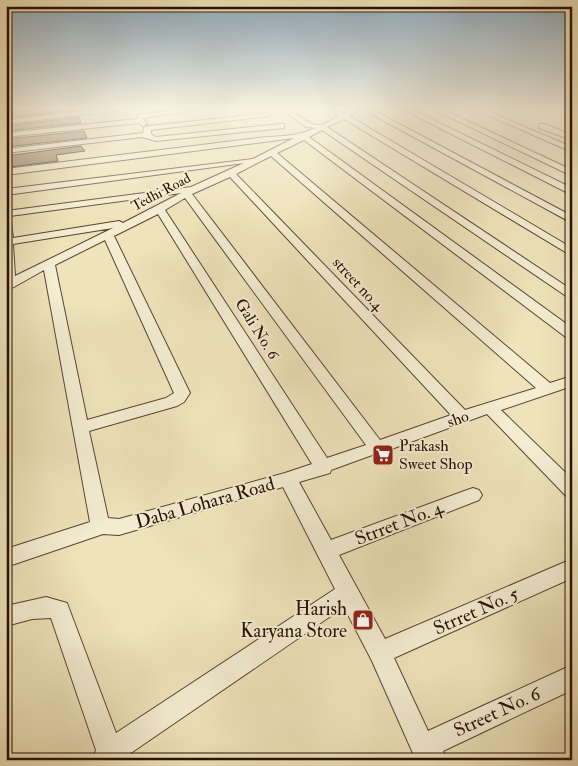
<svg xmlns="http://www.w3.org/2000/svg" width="578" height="766" font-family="'IM FELL Double Pica',serif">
<rect width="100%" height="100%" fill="#eee3ba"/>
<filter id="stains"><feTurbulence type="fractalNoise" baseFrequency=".004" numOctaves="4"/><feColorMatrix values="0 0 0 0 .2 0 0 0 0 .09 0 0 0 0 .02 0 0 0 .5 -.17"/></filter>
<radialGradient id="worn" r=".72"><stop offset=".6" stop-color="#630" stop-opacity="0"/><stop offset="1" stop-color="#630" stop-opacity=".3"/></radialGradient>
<g fill="#8f7d62" stroke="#290f03">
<polygon points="6,110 76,110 6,118"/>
<polygon points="79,117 81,123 7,131 7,126"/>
<polygon points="84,131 87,138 6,147 7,139"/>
<polygon points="81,146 85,151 56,155 58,161 10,167 6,156"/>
</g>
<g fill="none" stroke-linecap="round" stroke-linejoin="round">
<g stroke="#5a4431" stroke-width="2">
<g id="minor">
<polygon points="95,110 120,110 6,124 6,120"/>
<polygon points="173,110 198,110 143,118 147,124 143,126 139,123 6,137 6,133 137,119 137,115"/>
<path d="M283,110C298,110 306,126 320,125C326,124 333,119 339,116L335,113V111L344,113L350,110H359L349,116L572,248V256L344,119L327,127L572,290V300L322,130L309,137L572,328V339L567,338L304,140L277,153L550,383L572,376V386L501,410L572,479V498L566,496L487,414L386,451L384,453L375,454L331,470L330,473L299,482L331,540L467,490L473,488L479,490L482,495L479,500L339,555L385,639L572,559V578L394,658L428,731L572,665V690L443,751L447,760H416L372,661L344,607L125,757L126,760H92L96,750L51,618L32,619L6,626V606L46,597L67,603L116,733L335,589L283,487L119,535L103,534L6,567V549L90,522L44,270L14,287L6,289V211L191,187L244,163L6,195V189L253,159L294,138L6,175V169L258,138C277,136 297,137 315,128L306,127ZM271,156L536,388L465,410L236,174ZM230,177L451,415L380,440L192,194ZM181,193L123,223L119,221L13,238L10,216ZM185,198L366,445L327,458L165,210ZM158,214L312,464L285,473L119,519L108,518L89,431L177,406L184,402L190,393L114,236ZM113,228L15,276L13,244ZM105,240L174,393L166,398L87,420L55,265Z"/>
<polygon points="364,110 373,110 572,216 572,223"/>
<polygon points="404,110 413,110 572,188 572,195"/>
<polygon points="435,110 444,110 572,170 572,176"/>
<polygon points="476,110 485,110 572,147 572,152"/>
<polygon points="553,110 563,110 572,114 572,118"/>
<polygon points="267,113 270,115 269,116 151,130 151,134 156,137 281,124 284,124 284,128 156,141 142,137 6,153 6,149 143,133 144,127 149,126"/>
<polygon points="539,124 545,124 572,135 572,140 539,128"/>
</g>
</g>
<use href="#minor" fill="#f4edd2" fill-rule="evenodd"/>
</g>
<linearGradient id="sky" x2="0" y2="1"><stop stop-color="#8faabd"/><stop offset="0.5" stop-color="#f7f2e0"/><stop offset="1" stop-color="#f7f2e0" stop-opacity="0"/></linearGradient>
<rect width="578" height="218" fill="url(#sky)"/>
<defs>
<g id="supermarket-square" transform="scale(1.125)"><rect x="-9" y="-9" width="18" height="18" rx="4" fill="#8f2418" stroke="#f4edd2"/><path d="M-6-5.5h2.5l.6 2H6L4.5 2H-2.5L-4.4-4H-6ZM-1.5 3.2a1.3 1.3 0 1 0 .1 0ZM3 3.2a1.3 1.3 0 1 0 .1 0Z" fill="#fff"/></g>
<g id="shop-square" transform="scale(1.125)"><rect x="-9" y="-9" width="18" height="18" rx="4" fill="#8f2418" stroke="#f4edd2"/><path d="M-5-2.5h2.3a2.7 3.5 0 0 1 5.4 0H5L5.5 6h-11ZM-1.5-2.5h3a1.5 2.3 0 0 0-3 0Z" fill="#fff"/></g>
</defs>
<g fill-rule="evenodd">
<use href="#supermarket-square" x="383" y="455"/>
<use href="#shop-square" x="363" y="620"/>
</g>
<g text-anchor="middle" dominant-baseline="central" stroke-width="4" stroke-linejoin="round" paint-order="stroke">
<g font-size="14" fill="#290f03" stroke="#f4edd2">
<text transform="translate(161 192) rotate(-28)">Tedhi Road</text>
</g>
<g font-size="16" fill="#290f03" stroke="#f4edd2">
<text transform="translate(358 284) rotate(47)">street no.4</text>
<text transform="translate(257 329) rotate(58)">Gali No. 6</text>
<text transform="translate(458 419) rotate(-20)">sho</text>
</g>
<g font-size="16" fill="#290f03" stroke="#f4edd2" text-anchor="start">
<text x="399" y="446">Prakash<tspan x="399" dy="18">Sweet Shop</tspan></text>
</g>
<g font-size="19" fill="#290f03" stroke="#f4edd2">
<text transform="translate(205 503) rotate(-16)">Daba Lohara Road</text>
<text transform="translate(399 523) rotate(-21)">Strret No. 4</text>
<text transform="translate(476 611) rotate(-24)">Strret No. 5</text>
<text transform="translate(497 712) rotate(-25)">Street No. 6</text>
</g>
<g font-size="19" fill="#290f03" stroke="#f4edd2" text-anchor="end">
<text x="347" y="609">Harish<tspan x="347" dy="22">Karyana Store</tspan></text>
</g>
</g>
<rect width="578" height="766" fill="none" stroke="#eee3ba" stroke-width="25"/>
<rect x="8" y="8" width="563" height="751" fill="none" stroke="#290f03" stroke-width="2.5"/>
<rect x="12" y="12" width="553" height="741" fill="none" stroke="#290f03"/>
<rect width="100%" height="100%" filter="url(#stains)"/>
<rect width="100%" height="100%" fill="url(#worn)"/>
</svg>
